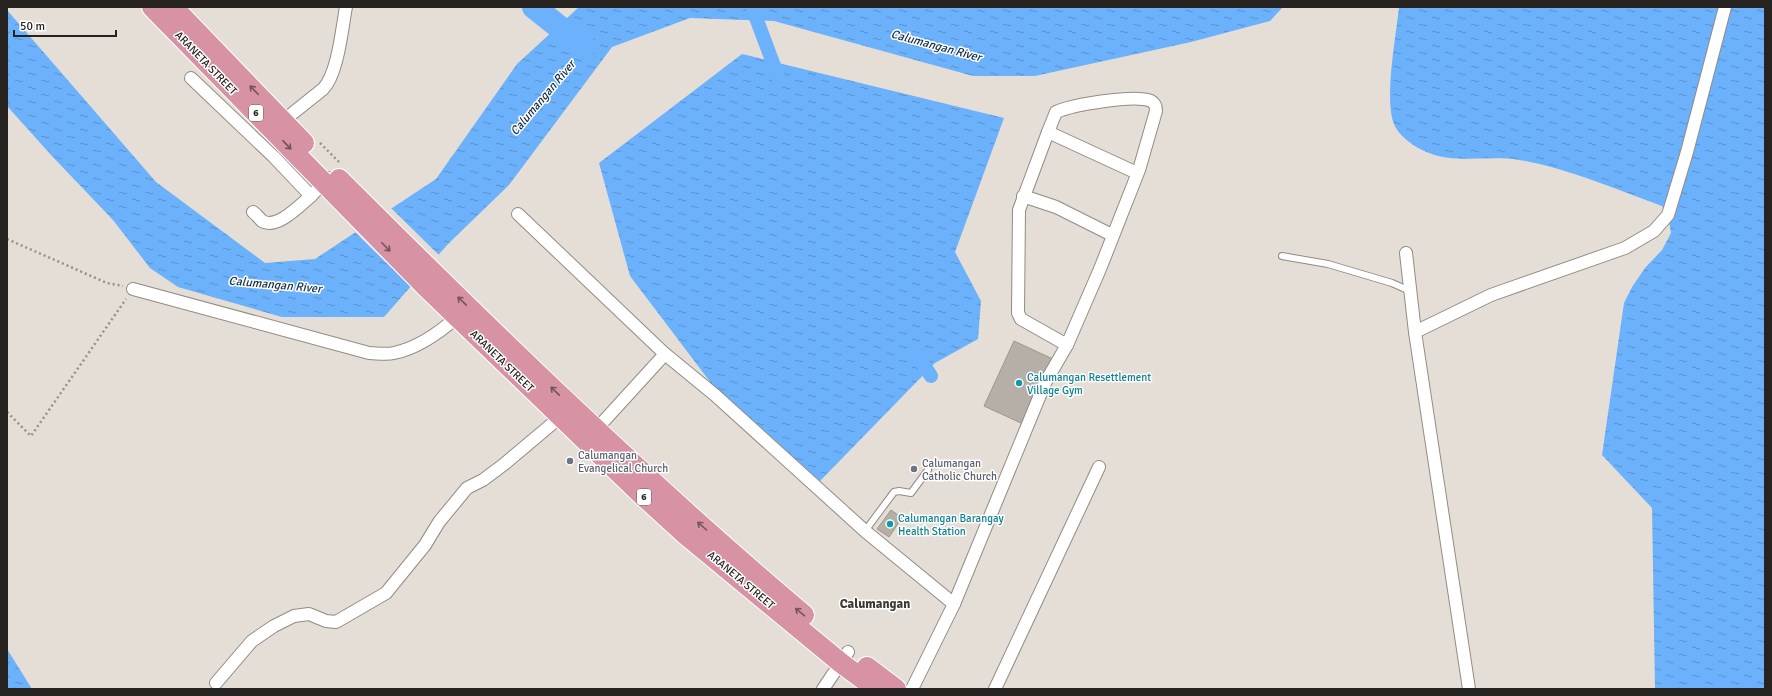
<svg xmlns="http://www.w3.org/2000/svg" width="1772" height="696" font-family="Signika,sans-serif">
<defs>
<pattern id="water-ripples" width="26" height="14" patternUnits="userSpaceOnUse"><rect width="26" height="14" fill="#6bb1fb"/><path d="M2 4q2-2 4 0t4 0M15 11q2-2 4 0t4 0" fill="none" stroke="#5890cb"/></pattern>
</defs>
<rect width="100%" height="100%" fill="#e5ded7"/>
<g fill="url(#water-ripples)">
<polygon points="579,7 1283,7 1270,21 1191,42 1035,76 973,76 774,21 690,18 612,47 509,185 448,244 384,317 282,317 178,287 150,268 113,220 51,155 7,106 7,10 156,182 265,263 315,259 436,179 517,64"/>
<path d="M1399,7H1765V689H1655L1652,508L1602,455L1624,303L1632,287L1645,268L1662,250L1671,233L1668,215L1662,206L1646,200C1605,185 1562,167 1519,160C1489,155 1457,164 1429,153C1416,148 1399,137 1394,124C1384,100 1396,36 1399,7Z"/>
<polygon points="742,54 1004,118 955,252 981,301 978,339 935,363 820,481 711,383 630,276 599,163"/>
<polygon points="7,649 32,689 7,689"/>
</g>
<polygon fill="#e5ded7" points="390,207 440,256 412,288 354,231"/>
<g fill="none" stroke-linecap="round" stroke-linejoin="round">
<g stroke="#6bb1fb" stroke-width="14">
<polyline points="752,7 779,79"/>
<polyline points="917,355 931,376"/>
</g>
<polyline stroke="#6bb1fb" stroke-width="24" points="534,7 584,47"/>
</g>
<g fill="#b6afa8" stroke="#9e9790">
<polygon points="1014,341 1053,359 1023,424 984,406"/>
<polygon points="891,510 902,518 889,537 877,529"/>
</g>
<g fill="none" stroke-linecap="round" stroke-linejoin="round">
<g stroke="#928b84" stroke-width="8">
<g id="service">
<polyline points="1282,256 1328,264 1392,283 1410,291"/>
<polyline points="865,531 894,492 899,491 911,493 928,470"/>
</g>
</g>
<g stroke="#928b84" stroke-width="14">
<g id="minor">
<polyline points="191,78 274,157 311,196 328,178"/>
<path d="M278,125L323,89C338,74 342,28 346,7"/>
<polyline points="1048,132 1019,210 1018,313 1021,319 1067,345"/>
<polyline points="1023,196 1056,207 1112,235"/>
<path d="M253,212C256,214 259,218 262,221C277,230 300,205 311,196"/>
<polyline points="518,214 665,354 715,395 865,531 954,604"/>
<polyline points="1406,253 1415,332 1469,689"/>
<path d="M133,289L369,353C376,353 386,355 394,353C418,348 439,333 457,317"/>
<polyline points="1415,332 1491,295 1625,248 1654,231 1668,215 1687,152 1725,7"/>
<polyline points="592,434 665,354"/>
<polyline points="216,683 252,641 274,626 294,616 309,614 326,621 336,622 386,593 425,545 439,522 467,488 483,480 503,465 565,413"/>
<polyline points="823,689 848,652"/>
<path d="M912,689L954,604L1045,383L1067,345L1100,269L1139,170L1156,111C1156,107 1155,103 1151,101C1134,94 1072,105 1056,112L1048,132L1137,173"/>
<polyline points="995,689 1099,467"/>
</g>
</g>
<g stroke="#fff" stroke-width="22">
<g id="trunk">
<polyline points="152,7 426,287 642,495 686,535 841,663 876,689"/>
<polyline points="173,7 304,143"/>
<path d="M339,179C489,329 642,478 804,615"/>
<polyline points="867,667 896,689"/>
</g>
</g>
<g stroke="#96908b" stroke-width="2.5" stroke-dasharray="2 3" stroke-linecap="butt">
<polyline points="320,143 339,162"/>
<polyline points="7,239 107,283 123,286"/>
<polyline points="7,412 31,436 126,299"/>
</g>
<use href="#service" stroke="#fff" stroke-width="6"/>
<use href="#minor" stroke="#fff" stroke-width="12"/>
<use href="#trunk" stroke="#d793a4" stroke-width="20"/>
</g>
<defs><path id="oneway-shaft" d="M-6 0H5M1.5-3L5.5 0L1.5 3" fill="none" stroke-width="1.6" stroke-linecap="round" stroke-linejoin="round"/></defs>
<g stroke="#75555b">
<use href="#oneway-shaft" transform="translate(254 90) rotate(-134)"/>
<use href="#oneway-shaft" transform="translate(287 145) rotate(47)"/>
<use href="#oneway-shaft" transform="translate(386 247) rotate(45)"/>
<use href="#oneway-shaft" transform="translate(462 301) rotate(-136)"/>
<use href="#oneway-shaft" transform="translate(555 391) rotate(-136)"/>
<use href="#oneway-shaft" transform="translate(702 526) rotate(-138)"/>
<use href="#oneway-shaft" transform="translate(800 612) rotate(-140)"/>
</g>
<g fill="#0f9aa8" stroke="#fff" stroke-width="1.5">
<circle cx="1019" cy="383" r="4"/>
<circle cx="890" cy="524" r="4"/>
</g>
<g fill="#6b7280" stroke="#fff" stroke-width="1.5">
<circle cx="570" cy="461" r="4"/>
<circle cx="914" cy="469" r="4"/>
</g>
<g text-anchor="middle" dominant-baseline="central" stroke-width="3" stroke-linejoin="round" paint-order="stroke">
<g fill="#fff" stroke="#666462" stroke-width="1">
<rect x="249" y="105" width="14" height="16" rx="3"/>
<rect x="637" y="489" width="14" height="16" rx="3"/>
</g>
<g font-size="10" font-weight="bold" fill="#25221f">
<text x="256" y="113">6</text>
<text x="644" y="497">6</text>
</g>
<g font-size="11" fill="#25221f" stroke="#fff">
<text transform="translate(206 63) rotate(46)">ARANETA STREET</text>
<text transform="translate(502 361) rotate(44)">ARANETA STREET</text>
<text transform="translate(741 580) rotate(40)">ARANETA STREET</text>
</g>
<g font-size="11" fill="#0d838f" stroke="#fff" text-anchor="start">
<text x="1027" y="377">Calumangan Resettlement<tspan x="1027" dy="13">Village Gym</tspan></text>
<text x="898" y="518">Calumangan Barangay<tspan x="898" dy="13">Health Station</tspan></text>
</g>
<g font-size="11" fill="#5b616d" stroke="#fff" text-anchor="start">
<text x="578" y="455">Calumangan<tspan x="578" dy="13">Evangelical Church</tspan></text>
<text x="922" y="463">Calumangan<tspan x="922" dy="13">Catholic Church</tspan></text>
</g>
<g font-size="12" font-style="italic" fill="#112d4a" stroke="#fff">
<text transform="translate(936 46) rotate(15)">Calumangan River</text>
<text transform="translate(543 98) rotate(-50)">Calumangan River</text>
<text transform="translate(275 285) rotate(5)">Calumangan River</text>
</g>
<g font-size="13" font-weight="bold" fill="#3e3832" stroke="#fff">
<text x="875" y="604">Calumangan</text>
</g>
</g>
<rect width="1772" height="696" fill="none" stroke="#25221f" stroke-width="16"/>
<path d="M14 30v6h102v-6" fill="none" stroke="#25221f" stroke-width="2"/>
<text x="20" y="30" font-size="12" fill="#25221f" stroke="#ffffff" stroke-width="3" paint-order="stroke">50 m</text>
</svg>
